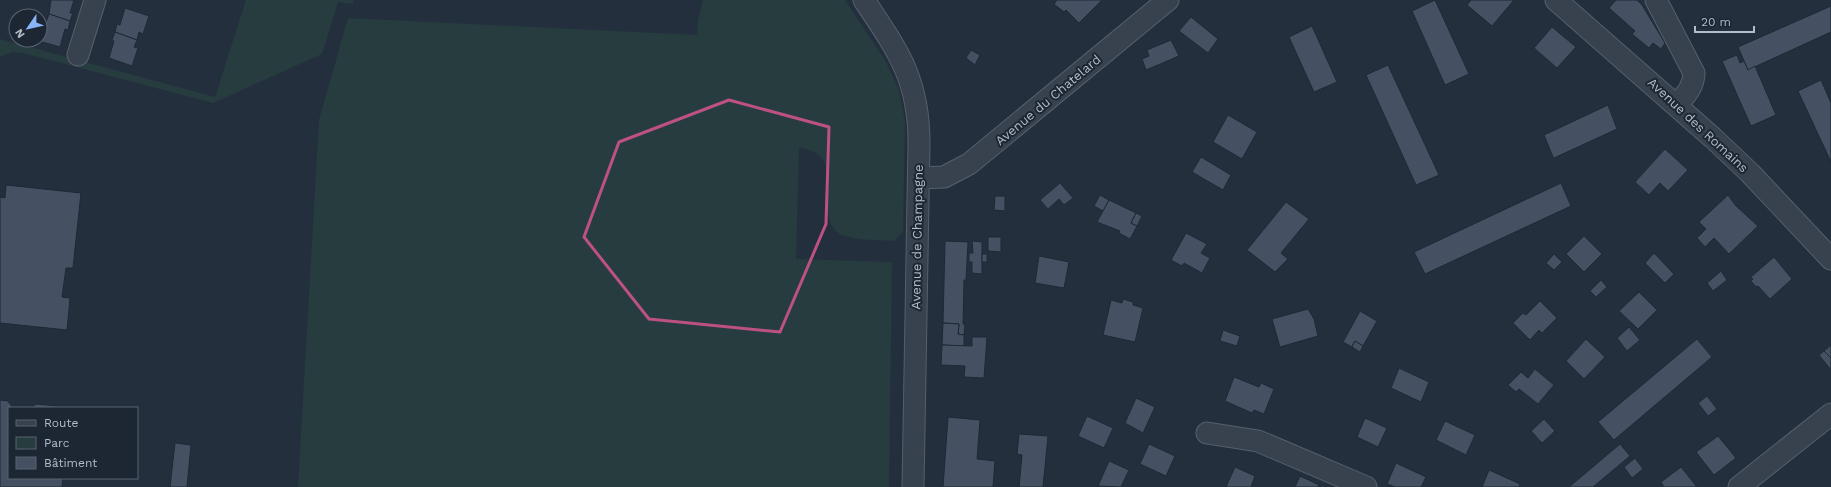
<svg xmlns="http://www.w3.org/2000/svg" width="1831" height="487" font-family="'Work Sans',sans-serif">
<rect width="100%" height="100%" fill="#242f3e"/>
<g fill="#263c3f">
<polygon points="246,0 354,0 353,4 338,2 322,54 213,103 23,53 12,52 0,57 0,39 215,97"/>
<path d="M703,0H845L885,60L899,90L905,122L903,232L894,241C881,240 847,241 837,232C812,211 851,153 799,148L796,259L892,262L889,487H298L319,120L348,18L697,35L698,20Z"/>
</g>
<g fill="#455162" stroke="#1f2835">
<polygon points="51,0 74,0 70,13 73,13 70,21 49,14"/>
<polygon points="1057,0 1102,0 1079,23 1066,10 1064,12 1054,4"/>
<polygon points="1435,0 1469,74 1445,85 1412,11"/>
<polygon points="1471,0 1514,0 1492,26 1467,5"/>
<polygon points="1616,0 1637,0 1642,5 1665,43 1661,49 1653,43 1649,48 1632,34 1635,31 1609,8"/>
<polygon points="1831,6 1831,32 1748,70 1738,47"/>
<polygon points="125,8 149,16 143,34 139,32 137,40 115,32 117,24 120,25"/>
<polygon points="49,14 70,21 68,30 65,29 60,47 39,41"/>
<polygon points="1191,17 1218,39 1208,53 1179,31"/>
<polygon points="1312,26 1337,82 1314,92 1289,37"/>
<polygon points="1552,27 1576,47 1557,68 1534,48"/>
<polygon points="115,32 137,40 134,47 138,48 132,66 109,58 114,41 112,40"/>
<polygon points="1171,40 1179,56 1146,70 1142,59 1149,56 1147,50"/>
<polygon points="971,50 980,55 975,65 966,58"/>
<polygon points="1737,55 1740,63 1744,61 1748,70 1755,66 1776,115 1751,126 1722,61"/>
<polygon points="1388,65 1439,175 1416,185 1366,75"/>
<polygon points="1821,80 1831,103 1831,162 1798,91"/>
<polygon points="1608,105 1617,129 1554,158 1553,157 1544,135"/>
<polygon points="1228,115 1257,132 1242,159 1213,142"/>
<polygon points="1665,149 1688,170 1668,191 1660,183 1649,195 1635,182"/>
<polygon points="1201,157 1231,175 1223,190 1192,172"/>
<polygon points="1060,183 1073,198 1064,205 1059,199 1048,209 1040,200"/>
<polygon points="1561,183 1571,206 1425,274 1414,252"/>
<polygon points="6,185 81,193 73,268 66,268 62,297 70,298 67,330 0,323 0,197 5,198"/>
<polygon points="1100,195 1109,200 1103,211 1094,206"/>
<polygon points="1728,195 1736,206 1758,226 1729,254 1714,238 1705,247 1697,238 1706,229 1699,222"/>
<polygon points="995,196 1005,196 1005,211 994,210"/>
<polygon points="1109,200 1136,213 1131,223 1137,226 1130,239 1119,233 1120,231 1097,222"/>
<polygon points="1286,202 1309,219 1281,253 1288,259 1275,272 1247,250"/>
<polygon points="1136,213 1142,216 1137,226 1131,223"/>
<polygon points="1186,233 1207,244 1201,253 1210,258 1202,273 1184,263 1182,266 1171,260"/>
<polygon points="1584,236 1602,254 1584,272 1566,254"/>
<polygon points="988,237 1001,237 1001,252 988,251"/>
<polygon points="945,241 968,242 966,280 964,280 963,324 965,324 964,335 958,334 959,324 943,323"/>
<polygon points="972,241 982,242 982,274 972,273 972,262 969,262 969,253 973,253"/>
<polygon points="1654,253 1674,274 1665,283 1645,263"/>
<rect x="982" y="254" width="5" height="8"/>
<polygon points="1554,254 1562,262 1554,270 1546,263"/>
<polygon points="1039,256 1069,262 1064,288 1035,283"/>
<polygon points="1774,257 1792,279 1770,299 1758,286 1756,287 1751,281 1753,279 1751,277"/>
<polygon points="1721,271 1727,280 1713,291 1707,283"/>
<polygon points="1601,280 1607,287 1596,297 1590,291"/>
<polygon points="1639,292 1657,310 1638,329 1619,311"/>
<polygon points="1123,299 1133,302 1133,305 1143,308 1135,342 1103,335 1111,300 1122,303"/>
<polygon points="1540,301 1557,318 1542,333 1539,330 1530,340 1513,323 1523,313 1526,315"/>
<polygon points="1308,309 1314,319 1318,336 1280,347 1272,319"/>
<polygon points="1360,311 1377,321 1363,346 1355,341 1352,347 1343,342"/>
<polygon points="943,323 959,324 958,334 964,335 964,346 942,345"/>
<polygon points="1629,327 1640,340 1627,351 1617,338"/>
<polygon points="1223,330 1240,336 1237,346 1220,341"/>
<polygon points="972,337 987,337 984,378 964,377 965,366 941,365 942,345 972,346"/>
<polygon points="1586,339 1605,357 1584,379 1566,361"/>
<polygon points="1697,339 1712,357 1614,440 1598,422"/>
<polygon points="1355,341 1363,346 1360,352 1352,347"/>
<polygon points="1831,345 1831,358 1824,351"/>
<polygon points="1824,351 1831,358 1831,370 1819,355"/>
<polygon points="1399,368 1429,382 1421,402 1391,388"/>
<polygon points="1535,369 1554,385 1538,404 1519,389 1516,392 1508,385 1521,372 1528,378"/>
<polygon points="1234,377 1259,387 1261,383 1274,389 1264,414 1254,410 1252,413 1225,401"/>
<polygon points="1707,396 1717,409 1708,416 1698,403"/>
<polygon points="1136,398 1155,407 1143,433 1125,423"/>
<polygon points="0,400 8,401 13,408 9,408 9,478 63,478 62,487 0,487"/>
<polygon points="36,404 57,406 59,408 31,408"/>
<polygon points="1087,416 1113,428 1104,448 1078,436"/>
<polygon points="948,417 980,420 977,459 995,461 993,487 943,487"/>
<polygon points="1365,418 1387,428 1378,447 1357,437"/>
<polygon points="1544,419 1555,431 1542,443 1531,431"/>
<polygon points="1445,421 1475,435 1466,455 1436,440"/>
<polygon points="1019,434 1048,436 1043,487 1019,487 1022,455 1017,454"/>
<polygon points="1718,436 1736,458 1714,475 1696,452"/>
<polygon points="175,443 191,445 187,487 170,487"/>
<polygon points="1149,444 1175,456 1166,476 1140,464"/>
<polygon points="1620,444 1630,456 1593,487 1569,487"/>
<polygon points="1635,458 1643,469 1632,478 1624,467"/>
<polygon points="1109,461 1129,470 1121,487 1098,486"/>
<polygon points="1396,463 1426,477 1421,487 1395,487 1387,484"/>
<polygon points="1235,467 1255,476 1251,487 1226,487"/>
<polygon points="1681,467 1697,487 1664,487 1661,482"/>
<polygon points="1489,470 1520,484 1519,487 1482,487"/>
<polygon points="1300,476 1319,485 1318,487 1295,487"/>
</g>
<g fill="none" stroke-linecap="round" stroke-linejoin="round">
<g stroke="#565f6c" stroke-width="23">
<g id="street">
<path d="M864,0C898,51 919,79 919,143L913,487"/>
<polyline points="1556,0 1713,138 1750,173 1831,259"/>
<path d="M1656,0L1694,73C1694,86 1686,95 1677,104"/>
<polyline points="78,55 95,0"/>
<polyline points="919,178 944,177 969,164 1168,0"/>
<polyline points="1207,433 1258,441 1366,487"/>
<polyline points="1739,487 1831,414"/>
</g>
</g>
<use href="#street" stroke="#38414e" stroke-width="21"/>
</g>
<path fill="none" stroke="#bd5182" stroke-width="3" stroke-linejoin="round" d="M729,100L829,127L826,224L780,332L649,319L584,237L619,142Z"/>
<g text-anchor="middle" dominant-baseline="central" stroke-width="4" stroke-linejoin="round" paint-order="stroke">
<g font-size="13" fill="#b4bcc9" stroke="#1d2633">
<text transform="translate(1048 100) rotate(-40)">Avenue du Chatelard</text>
<text transform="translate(1698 125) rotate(43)">Avenue des Romains</text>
<text transform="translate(917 237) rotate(-89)">Avenue de Champagne</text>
</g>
</g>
<rect x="8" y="407" width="130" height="72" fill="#1d2633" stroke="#59626f"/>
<rect x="16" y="420" width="20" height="6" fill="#38414e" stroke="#59626f"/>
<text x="44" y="427" font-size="12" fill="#b4bcc9">Route</text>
<rect x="16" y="437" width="20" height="12" fill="#263c3f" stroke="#59626f"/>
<text x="44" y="447" font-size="12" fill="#b4bcc9">Parc</text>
<rect x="16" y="457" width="20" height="12" fill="#455162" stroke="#59626f"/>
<text x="44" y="467" font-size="12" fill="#b4bcc9">Bâtiment</text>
<g transform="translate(28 28) rotate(236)"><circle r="19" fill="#1d2633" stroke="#59626f"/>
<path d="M0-3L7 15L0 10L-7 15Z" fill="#8ab4f8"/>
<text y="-6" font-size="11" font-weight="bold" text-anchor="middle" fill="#b4bcc9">N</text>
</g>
<path d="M1695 26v6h59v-6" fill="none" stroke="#b4bcc9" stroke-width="2"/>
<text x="1701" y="26" font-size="12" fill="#b4bcc9" stroke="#1d2633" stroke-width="3" paint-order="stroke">20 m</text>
</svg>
